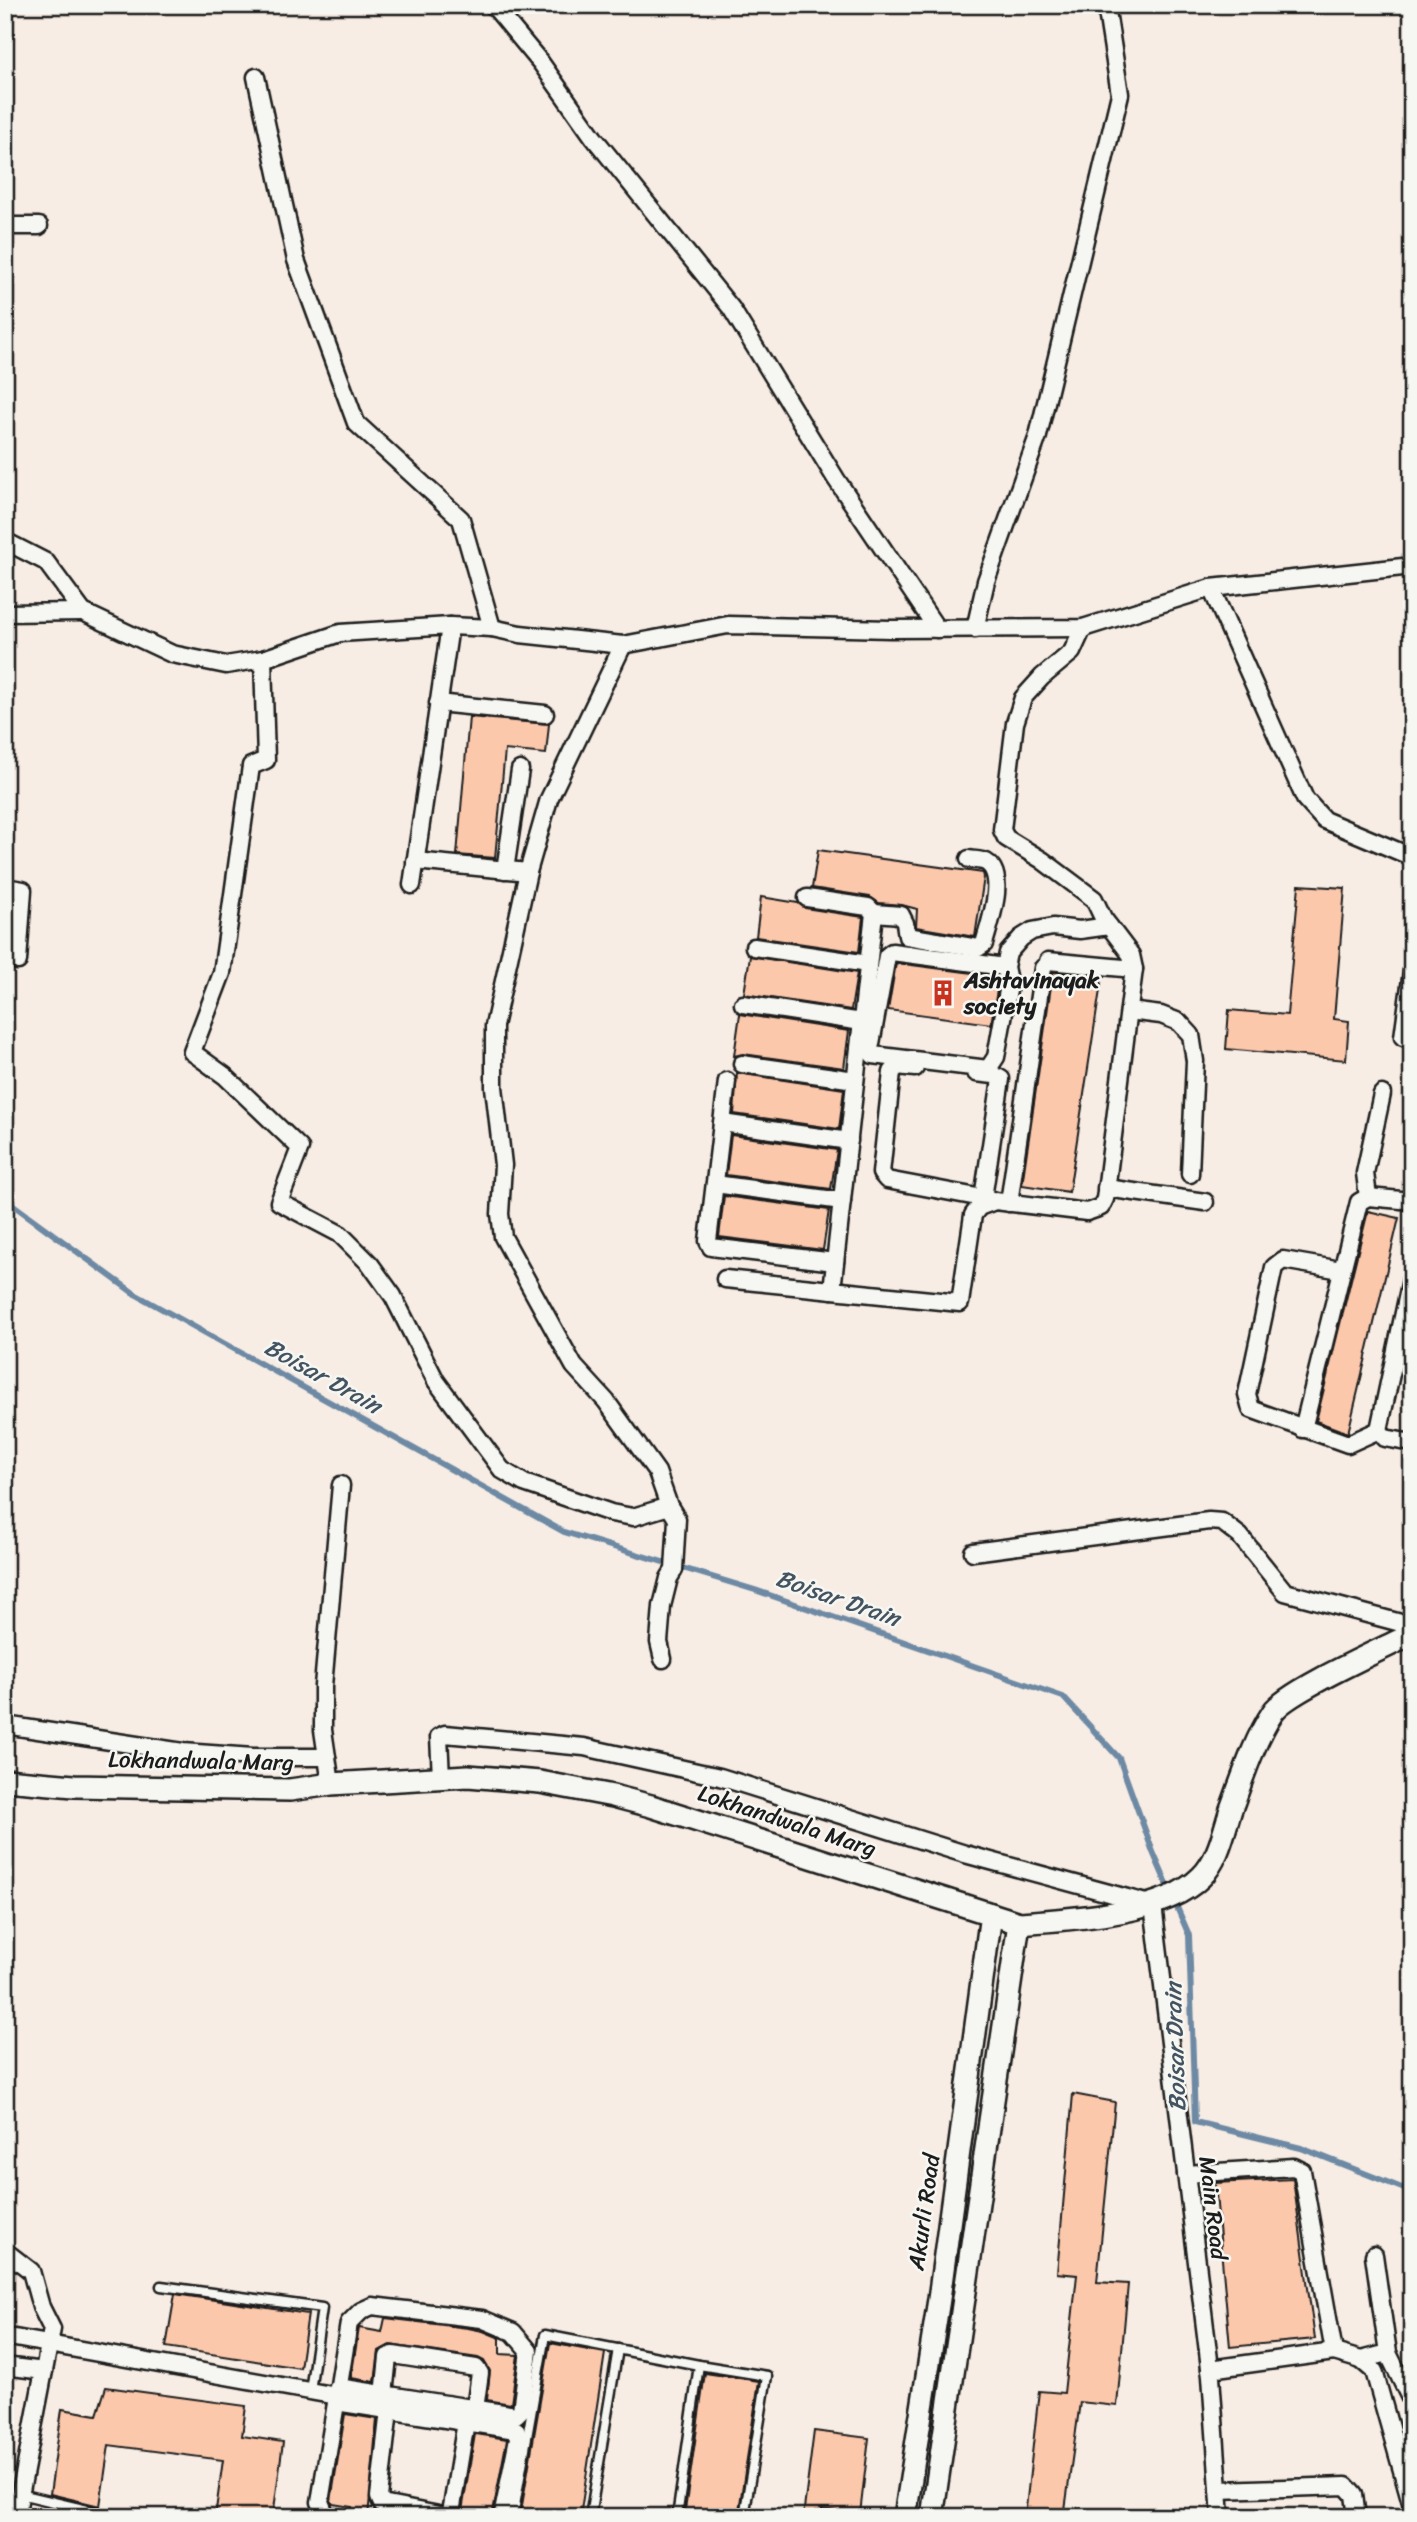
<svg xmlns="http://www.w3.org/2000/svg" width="1417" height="2522" font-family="Sriracha,sans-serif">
<rect width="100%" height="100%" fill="#f7ede4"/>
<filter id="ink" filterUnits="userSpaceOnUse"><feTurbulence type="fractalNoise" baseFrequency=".0143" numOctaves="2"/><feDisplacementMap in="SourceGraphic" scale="14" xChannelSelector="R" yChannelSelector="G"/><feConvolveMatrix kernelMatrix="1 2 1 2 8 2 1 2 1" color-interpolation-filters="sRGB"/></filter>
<g filter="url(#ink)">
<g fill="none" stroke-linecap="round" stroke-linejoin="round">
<polyline stroke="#6d89a4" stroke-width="6" points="5,1199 135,1294 564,1532 755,1590 1063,1697 1119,1758 1153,1852 1189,1935 1195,2122 1301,2148 1412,2192"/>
</g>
<g fill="#fcc8ac" stroke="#1c1c1c" stroke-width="2">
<polygon points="469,717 549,724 546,754 505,750 495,858 457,855"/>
<polygon points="818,850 983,873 984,877 975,937 916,927 917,909 902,905 879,903 870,897 812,888"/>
<polygon points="1299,885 1345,888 1334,1019 1349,1021 1346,1060 1226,1049 1229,1010 1287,1015"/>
<polygon points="761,897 798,903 805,908 863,917 859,952 756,937"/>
<polygon points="750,956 857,973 851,1010 744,994"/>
<polygon points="896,963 996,976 998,985 991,1024 888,1010"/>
<polygon points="1053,972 1102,977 1069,1192 1022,1185"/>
<polygon points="740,1014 849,1031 844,1068 743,1054 734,1056"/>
<polygon points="737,1073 844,1089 839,1129 734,1114"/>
<polygon points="731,1135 837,1150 831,1189 726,1175"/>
<polygon points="724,1196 829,1210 823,1250 719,1237"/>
<polygon points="1368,1211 1399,1218 1348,1433 1316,1421"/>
<polygon points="1073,2094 1115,2102 1097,2282 1128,2284 1117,2406 1080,2402 1064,2517 1025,2517 1039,2391 1064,2393 1077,2275 1057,2273"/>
<polygon points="1293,2179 1315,2339 1230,2347 1215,2183"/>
<polygon points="175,2294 308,2314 300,2368 166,2347"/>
<polygon points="385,2318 468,2328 483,2331 500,2338 500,2354 518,2355 511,2404 487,2400 490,2371 484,2361 478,2358 390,2345 379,2351 375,2382 351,2378 359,2328 382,2332"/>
<polygon points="550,2343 605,2353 580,2517 520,2517"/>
<polygon points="705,2373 759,2381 738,2517 684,2517"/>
<polygon points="106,2387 246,2406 242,2436 283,2442 273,2517 215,2517 223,2460 109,2445 100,2506 50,2494 62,2409 97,2415"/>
<polygon points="345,2414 377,2419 368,2517 351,2517 352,2507 333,2504 331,2501"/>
<polygon points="814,2431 869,2438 860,2514 822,2509 821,2517 803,2517"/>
<polygon points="475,2434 507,2439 492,2517 461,2517"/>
<polygon points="53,2509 88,2517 51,2517"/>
</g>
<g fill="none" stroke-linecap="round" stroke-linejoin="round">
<g stroke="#1c1c1c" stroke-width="13">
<g id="service">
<polyline points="161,2286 322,2308 310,2391"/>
<polyline points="20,2494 117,2517"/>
<polyline points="513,2517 545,2335 699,2365 767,2376 744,2517"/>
<polyline points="590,2517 618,2349"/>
<polyline points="677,2517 699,2365"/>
</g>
</g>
<g stroke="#1c1c1c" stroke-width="21">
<g id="minor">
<polyline points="493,5 541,63 594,138 731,308 836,479 937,629"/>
<polyline points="256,77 296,260 356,423 461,519 492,628"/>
<polyline points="5,226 39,226"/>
<polyline points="5,541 46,562 83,612 172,654 226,665 263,659 340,633 450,626 492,628 520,634 623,645 728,625 891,629 1083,628 1211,588 1412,566"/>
<polyline points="1211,588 1305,799 1324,820 1412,857"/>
<polyline points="5,613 83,612"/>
<polyline points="975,629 986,581 1038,436 1120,94 1106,5"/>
<polyline points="623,645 549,799 528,872 494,1026 494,1087 503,1165 500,1214 503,1237 574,1366 606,1401 657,1472 669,1506 677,1519 674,1570 669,1578 662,1606 659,1642 663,1659"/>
<polyline points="263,659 266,760 251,766 222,973 192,1052 225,1076 300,1148 279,1202 340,1234 370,1264 393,1296 436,1381 502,1470 524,1483 611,1513 633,1517 669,1506"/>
<polyline points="438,703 545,714"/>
<polyline points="415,861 528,872"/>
<polyline points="505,870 520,770"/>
<polyline points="412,885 450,626"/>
<polyline points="5,887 23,890 18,961"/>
<polyline points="807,898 868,907 874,913 832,1290"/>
<path d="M874,913L901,915L905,923L907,936L978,948L984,944C989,924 1008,875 986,862C981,860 974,860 969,859"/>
<polyline points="754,947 868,964"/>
<polyline points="1048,961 1134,969"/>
<polyline points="1005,967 892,952 887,956 870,1049 873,1055 988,1069 996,1057 1009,985 1005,967 1008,953 1021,938 1032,931 1053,927 1080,930 1109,926"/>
<polyline points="743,1004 862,1022"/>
<polyline points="1129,1011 1161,1015 1179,1022 1191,1035 1195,1061 1190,1174"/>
<polyline points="1403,1037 1412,971"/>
<polyline points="742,1064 855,1080"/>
<polyline points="915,1068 898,1066 892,1072 881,1173 887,1180 993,1200"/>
<polyline points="976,1073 994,1075 1001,1079 983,1198"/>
<polyline points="727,1081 708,1241 711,1247 835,1262"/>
<polyline points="722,1123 849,1141"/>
<polyline points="715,1184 842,1201"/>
<polyline points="1106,1188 1205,1202"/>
<polyline points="1368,1197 1365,1173 1382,1094"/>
<polyline points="1009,1203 1043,968"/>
<polyline points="1341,1270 1283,1260 1274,1267 1247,1394 1251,1409 1348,1444 1379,1430"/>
<polyline points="1412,1275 1379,1430 1385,1438 1412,1443"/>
<polyline points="725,1279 960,1303 973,1215 979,1207 995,1201 1087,1212 1101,1207 1105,1199 1134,969 1131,955 1103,918 1094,899 1042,860 1006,838 1002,830 1015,723 1023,698 1042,677 1072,652 1083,628"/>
<polyline points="1303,1429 1359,1202 1368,1197 1412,1201"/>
<polyline points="973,1552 1209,1521 1222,1522 1240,1536 1285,1592 1412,1626"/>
<polyline points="5,1725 183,1752 253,1757 327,1757"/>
<polyline points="441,1777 439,1737 445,1734 584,1747 720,1777 965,1854 1153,1905 1211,2376 1221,2517"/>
<polyline points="331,1784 323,1730 323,1686 341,1485"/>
<polyline points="1186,2174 1294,2167 1302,2171 1334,2352 1361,2360 1374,2371 1412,2506"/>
<polyline points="5,2251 31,2271 41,2307 52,2329 16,2517"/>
<polyline points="15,2338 337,2396"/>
<polyline points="1388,2353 1412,2402"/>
<polyline points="1361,2360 1388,2353 1374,2255"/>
<polyline points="12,2367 44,2371"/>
<polyline points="1210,2369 1334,2352"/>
<polyline points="384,2395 388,2357 393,2355 476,2368 480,2373 475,2409"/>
<polyline points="336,2402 516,2430 518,2438 502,2517"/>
<polyline points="389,2410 379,2497 382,2504 444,2516 451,2513 466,2422"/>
<polyline points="1219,2490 1346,2486 1354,2495 1357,2517"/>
<polyline points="330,2517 325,2513 320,2502 349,2323 361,2311 372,2306 482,2319 513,2332 529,2351 521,2410 516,2415 338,2387"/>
</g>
</g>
<g stroke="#1c1c1c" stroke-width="26">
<g id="tertiary">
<path d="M5,1780L74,1786L290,1790L331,1784L468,1776L540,1782L613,1796L651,1806L1019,1923C1071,1919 1163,1915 1201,1877C1218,1861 1224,1831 1231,1809C1243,1777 1254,1741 1273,1712C1287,1691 1385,1648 1412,1634"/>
<polyline points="905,2517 939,2299 991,1914"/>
<polyline points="932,2517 1019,1923"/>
</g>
</g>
<use href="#service" stroke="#f6f6f2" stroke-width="8"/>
<use href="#minor" stroke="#f6f6f2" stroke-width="16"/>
<use href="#tertiary" stroke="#f6f6f2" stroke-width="21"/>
</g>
</g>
<defs>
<g id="building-bare" transform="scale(2.1)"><path d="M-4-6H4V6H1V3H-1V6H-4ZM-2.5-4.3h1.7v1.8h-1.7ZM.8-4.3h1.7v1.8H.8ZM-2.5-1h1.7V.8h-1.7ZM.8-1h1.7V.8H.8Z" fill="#c8321e" stroke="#f6f6f2" stroke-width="2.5" paint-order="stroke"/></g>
</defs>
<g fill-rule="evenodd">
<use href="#building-bare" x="943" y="993"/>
</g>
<g text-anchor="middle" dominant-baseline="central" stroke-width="5" stroke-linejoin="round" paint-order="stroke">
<g font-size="23" font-weight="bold" fill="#1c1c1c" stroke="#f6f6f2" text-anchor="start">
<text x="964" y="980">Ashtavinayak<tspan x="964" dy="26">society</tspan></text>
</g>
<g font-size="23" fill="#1c1c1c" stroke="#f6f6f2">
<text transform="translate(201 1761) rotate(1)">Lokhandwala Marg</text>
<text transform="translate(787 1821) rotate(18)">Lokhandwala Marg</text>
<text transform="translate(1213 2208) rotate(83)">Main Road</text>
<text transform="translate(924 2212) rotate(-82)">Akurli Road</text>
</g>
<g font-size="24" font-style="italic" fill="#445360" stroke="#f6f6f2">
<text transform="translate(323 1376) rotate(29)">Boisar Drain</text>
<text transform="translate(838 1598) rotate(19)">Boisar Drain</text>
<text transform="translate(1175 2047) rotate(-92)">Boisar Drain</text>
</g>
</g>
<rect width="1417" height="2522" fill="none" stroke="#f6f6f2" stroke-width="28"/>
<rect x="14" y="14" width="1389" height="2494" fill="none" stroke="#1c1c1c" stroke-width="2.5" filter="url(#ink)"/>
</svg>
